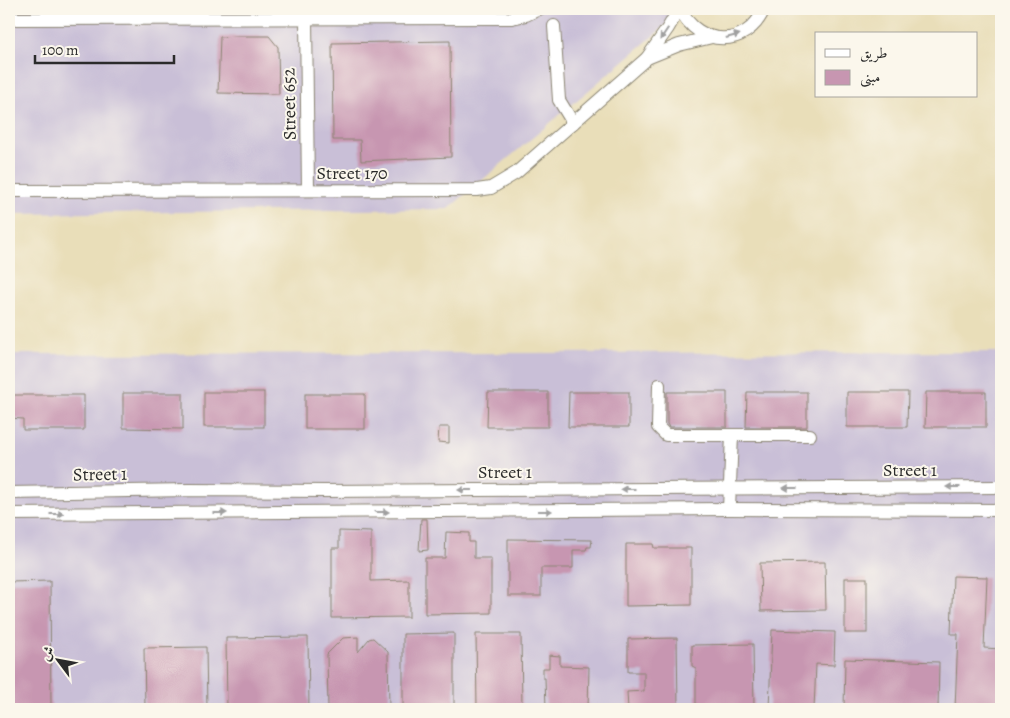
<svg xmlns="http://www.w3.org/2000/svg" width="1010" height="718" font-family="Alegreya,Amiri,serif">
<rect width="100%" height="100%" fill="#fbf7ec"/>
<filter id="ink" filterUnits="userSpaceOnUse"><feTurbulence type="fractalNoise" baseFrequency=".02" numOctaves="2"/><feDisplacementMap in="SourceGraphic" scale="10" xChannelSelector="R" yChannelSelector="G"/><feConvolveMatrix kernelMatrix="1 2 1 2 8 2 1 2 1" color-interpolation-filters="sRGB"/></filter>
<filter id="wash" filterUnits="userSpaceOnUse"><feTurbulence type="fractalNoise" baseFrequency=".0096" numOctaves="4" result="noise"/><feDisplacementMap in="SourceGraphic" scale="20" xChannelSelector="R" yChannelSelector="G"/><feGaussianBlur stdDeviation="1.12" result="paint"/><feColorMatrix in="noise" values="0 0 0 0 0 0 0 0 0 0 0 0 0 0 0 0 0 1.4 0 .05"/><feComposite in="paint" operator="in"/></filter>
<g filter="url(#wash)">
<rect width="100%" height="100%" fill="#e9deb9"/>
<g fill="#c9bfd7">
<polygon points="9,9 685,9 448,209 9,214"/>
<polygon points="1001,352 1001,709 9,709 9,354"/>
</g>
<g id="blocks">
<g fill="#c796b1">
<polygon points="238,36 269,36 278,47 279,94 218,93 220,37"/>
<polygon points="450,41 451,157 361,161 360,140 333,140 332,43"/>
<rect x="204" y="392" width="60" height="35"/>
<polygon points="488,392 548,392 548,427 487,427"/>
<polygon points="569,392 629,392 629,427 568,427"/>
<polygon points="667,392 727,392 727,427 669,427 667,424"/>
<polygon points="747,392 807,392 807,427 746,427"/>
<polygon points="847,392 908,392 907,427 847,427"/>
<polygon points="926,392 986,392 986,427 925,427"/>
<polygon points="123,393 183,393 183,429 123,428"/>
<rect x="305" y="394" width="60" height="35"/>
<polygon points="9,395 84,395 84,430 23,430 23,419 9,418"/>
<polygon points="439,427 449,427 449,443 438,442"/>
<polygon points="421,519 427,519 428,550 419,551"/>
<polygon points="339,531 371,532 371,581 409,580 409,617 332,618 332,548 339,548"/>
<polygon points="446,532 469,533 469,542 474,542 474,558 491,558 491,613 425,614 425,558 445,558"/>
<polygon points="508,539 592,540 591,547 587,547 586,550 573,550 573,568 541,568 541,596 508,596"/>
<polygon points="626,544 653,544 654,548 691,548 691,605 626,606"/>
<polygon points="825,562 826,610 761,611 760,563"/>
<polygon points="953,576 987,577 984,648 1001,649 1001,709 955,709 958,634 951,634"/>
<rect x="845" y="578" width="22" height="55"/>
<polygon points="50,581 51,709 9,709 9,582"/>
<polygon points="772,630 835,632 834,665 816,664 814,709 769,709"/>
<polygon points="454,633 454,709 403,709 403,634"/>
<polygon points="476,634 521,634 522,709 477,709"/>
<polygon points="308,637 309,709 227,709 226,638"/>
<polygon points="358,637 358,652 369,639 373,638 388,652 389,709 328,709 327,654 343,638"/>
<polygon points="677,638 678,709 628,709 627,692 644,691 644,672 628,672 628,639"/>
<polygon points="753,644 754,709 696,709 696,668 692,666 692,645"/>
<polygon points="206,647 207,709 145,709 144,648"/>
<polygon points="549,655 560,656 560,666 589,667 588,709 546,709 545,678 543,678 543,668 549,668"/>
<polygon points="845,659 939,662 938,709 844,709"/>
</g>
</g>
</g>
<g filter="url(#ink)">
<use href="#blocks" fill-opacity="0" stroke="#8a8472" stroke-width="1"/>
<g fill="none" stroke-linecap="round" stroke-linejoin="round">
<g stroke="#8a8472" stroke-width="14">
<g id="minor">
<path d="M680,9C698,47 747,49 764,9"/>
<polyline points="306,18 308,190"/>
<polyline points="9,19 512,18 526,15 539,9"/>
<polyline points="554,26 559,100 573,123"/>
<polyline points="647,58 679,45 712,37"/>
<polyline points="9,191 477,190 491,188 516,173 647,58 668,28 679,9"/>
<polyline points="659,385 658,427 666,435 732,435"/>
<polyline points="9,493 189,490 324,491 1001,487"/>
<polyline points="729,509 732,435 810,435"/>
<polyline points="9,514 729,509 1001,510"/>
</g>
</g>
<use href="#minor" stroke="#fff" stroke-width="12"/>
</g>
<defs><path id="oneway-solid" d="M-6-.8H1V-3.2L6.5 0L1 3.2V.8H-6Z" transform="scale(1.25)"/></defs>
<g fill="#a0a0a0">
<use href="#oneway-solid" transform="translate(664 34) rotate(124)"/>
<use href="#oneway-solid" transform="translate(733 36) rotate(-15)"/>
<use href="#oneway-solid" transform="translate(953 487) rotate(180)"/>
<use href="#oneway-solid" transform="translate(790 488) rotate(180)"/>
<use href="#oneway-solid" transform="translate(628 489) rotate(180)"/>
<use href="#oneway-solid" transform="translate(465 490) rotate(180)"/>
<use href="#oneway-solid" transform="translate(545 511)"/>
<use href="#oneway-solid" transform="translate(382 512)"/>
<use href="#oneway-solid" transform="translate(220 513)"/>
<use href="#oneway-solid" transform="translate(57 514)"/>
</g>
</g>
<g text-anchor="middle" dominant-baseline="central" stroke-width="4" stroke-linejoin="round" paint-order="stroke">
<g font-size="18" fill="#2b2b2b" stroke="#fbf7ec">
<text transform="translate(289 104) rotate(-91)">Street 652</text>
<text x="352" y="173">Street 170</text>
<text x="910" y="470">Street 1</text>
<text x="505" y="472">Street 1</text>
<text transform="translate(100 474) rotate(-1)">Street 1</text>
</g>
</g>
<rect width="1010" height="718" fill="none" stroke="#fbf7ec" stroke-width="30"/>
<rect x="815" y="32" width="162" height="65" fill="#fbf7ec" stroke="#a8a59f"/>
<rect x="825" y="49" width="25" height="8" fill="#ffffff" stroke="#a8a59f"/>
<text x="860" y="58" font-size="15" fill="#2b2b2b">طريق</text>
<rect x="825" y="70" width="25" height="15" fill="#c796b1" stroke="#a8a59f"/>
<text x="860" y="82" font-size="15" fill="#2b2b2b">مبنى</text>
<g transform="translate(58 660) rotate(302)" stroke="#fbf7ec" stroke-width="4" paint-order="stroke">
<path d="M0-4L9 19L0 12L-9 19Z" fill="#2b2b2b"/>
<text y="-8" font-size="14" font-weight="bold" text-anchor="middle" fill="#2b2b2b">ش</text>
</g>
<path d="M35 55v8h139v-8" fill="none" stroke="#2b2b2b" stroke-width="2.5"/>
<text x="42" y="55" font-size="15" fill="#2b2b2b" stroke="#fbf7ec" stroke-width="4" paint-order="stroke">100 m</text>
</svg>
